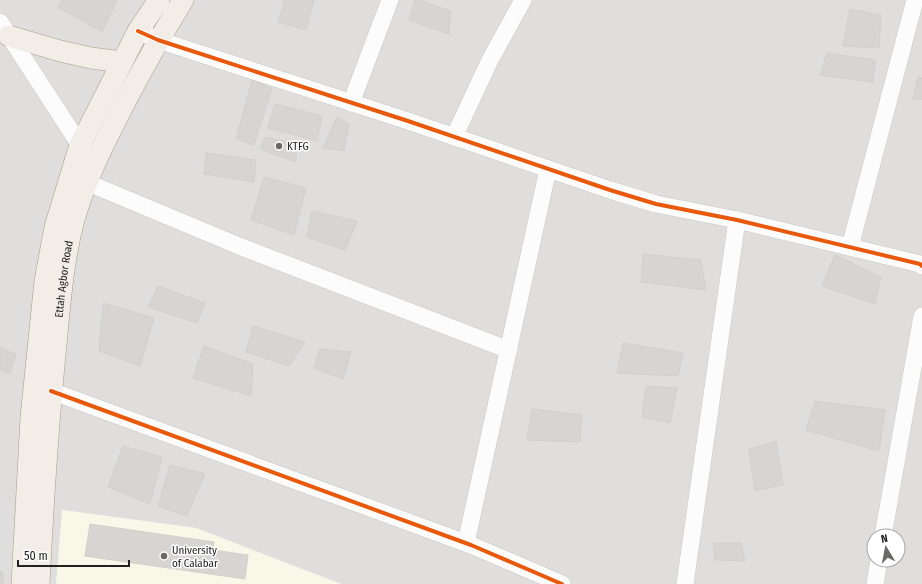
<svg xmlns="http://www.w3.org/2000/svg" width="922" height="584" font-family="'Fira Sans Condensed',sans-serif">
<rect width="100%" height="100%" fill="#f0eeeb"/>
<path fill="#dfdedc" fill-rule="evenodd" d="M0,0H922V584H341L196,528L63,510L56,584H0ZM874,536H898V560H874Z"/>
<polygon fill="#f8f7e8" points="62,510 196,528 341,584 56,584"/>
<g fill="#d7d4d2" stroke="#d3d0cc">
<polygon points="62,0 117,0 102,32 58,7"/>
<polygon points="285,0 314,0 306,30 278,22"/>
<polygon points="415,0 419,0 451,11 449,34 409,20"/>
<polygon points="850,9 881,15 879,48 843,46"/>
<polygon points="827,53 875,60 873,82 820,75"/>
<polygon points="918,77 922,78 922,99 913,99"/>
<polygon points="252,80 272,88 254,145 236,139"/>
<polygon points="275,104 322,116 317,141 268,128"/>
<polygon points="337,117 349,124 344,151 323,148"/>
<polygon points="265,137 296,144 296,162 260,149"/>
<polygon points="206,153 256,160 254,182 204,174"/>
<polygon points="264,177 306,188 294,235 251,220"/>
<polygon points="312,211 357,221 345,250 307,237"/>
<polygon points="643,254 701,260 706,290 641,282"/>
<polygon points="835,255 881,277 875,304 822,286"/>
<polygon points="158,286 205,303 197,323 148,307"/>
<polygon points="103,303 154,318 140,366 99,351"/>
<polygon points="253,326 305,342 289,366 246,352"/>
<polygon points="623,343 683,353 678,376 617,373"/>
<polygon points="204,346 253,364 251,396 193,378"/>
<polygon points="0,348 16,354 10,374 0,370"/>
<polygon points="320,349 351,352 343,379 314,368"/>
<polygon points="646,386 677,388 670,423 642,417"/>
<polygon points="815,401 885,410 879,451 806,430"/>
<polygon points="532,409 582,415 580,442 527,440"/>
<polygon points="776,441 783,485 755,491 749,449"/>
<polygon points="123,446 162,457 150,504 108,487"/>
<polygon points="170,465 205,474 187,516 158,506"/>
<polygon points="90,524 214,542 213,550 248,555 245,579 85,556"/>
<polygon points="713,543 741,543 745,561 715,560"/>
<polygon points="0,571 3,572 3,584 0,584"/>
</g>
<g fill="none" stroke-linecap="round" stroke-linejoin="round">
<g stroke="#c9c8c7" stroke-width="18">
<g id="minor">
<polyline points="0,22 80,145 87,153"/>
<polyline points="138,31 158,40 408,121 610,190 656,204 737,220 920,264 922,266"/>
<polyline points="351,103 390,0"/>
<polyline points="454,137 490,60 523,0"/>
<polyline points="76,176 86,182 239,246 509,350"/>
<polyline points="850,247 915,0"/>
<polyline points="51,391 471,545 562,584"/>
<polyline points="883,536 922,316"/>
<polyline points="466,543 548,169"/>
<polyline points="685,584 737,220"/>
<polyline points="875,584 879,560"/>
</g>
</g>
<g stroke="#a79c86" stroke-width="22">
<g id="major">
<polyline points="9,36 60,51 91,58 122,62"/>
<polyline points="22,584 31,417 45,281 55,227 80,145 138,31 159,0"/>
<path id="s1" d="M39,584C43,504 48,424 56,345C60,303 63,260 74,220C83,187 97,157 113,126C134,83 158,41 183,0"/>
</g>
</g>
<use href="#minor" stroke="#fdfcfc" stroke-width="17"/>
<use href="#major" stroke="#f3ede7" stroke-width="21"/>
<g stroke="#fff" stroke-width="6">
<g id="cycleway">
<polyline points="138,31 158,40 408,121 610,190 656,204 737,220 920,264 922,266"/>
<polyline points="51,391 471,545 562,584"/>
</g>
</g>
<use href="#cycleway" stroke="#e8590c" stroke-width="4"/>
</g>
<g fill="#6a6968" stroke="#fff" stroke-width="1.5">
<circle cx="279" cy="146" r="4"/>
<circle cx="164" cy="556" r="4"/>
</g>
<g text-anchor="middle" dominant-baseline="central" stroke-width="3" stroke-linejoin="round" paint-order="stroke">
<g font-size="11" fill="#222" stroke="#fff" text-anchor="start">
<text x="287" y="146">KTFG</text>
<text x="172" y="550">University<tspan x="172" dy="13">of Calabar</tspan></text>
</g>
<g font-size="11" fill="#222" stroke="#fff">
<text stroke="none"><textPath href="#s1" startOffset="306">Ettah Agbor Road</textPath></text>
</g>
</g>
<g transform="translate(886 548) rotate(350)"><circle r="19" fill="#ffffff" stroke="#a7a7a7"/>
<path d="M0-3L7 15L0 10L-7 15Z" fill="#6a6968"/>
<text y="-6" font-size="11" font-weight="bold" text-anchor="middle" fill="#222222">N</text>
</g>
<path d="M18 560v6h111v-6" fill="none" stroke="#222222" stroke-width="2"/>
<text x="24" y="560" font-size="12" fill="#222222" stroke="#ffffff" stroke-width="3" paint-order="stroke">50 m</text>
</svg>
